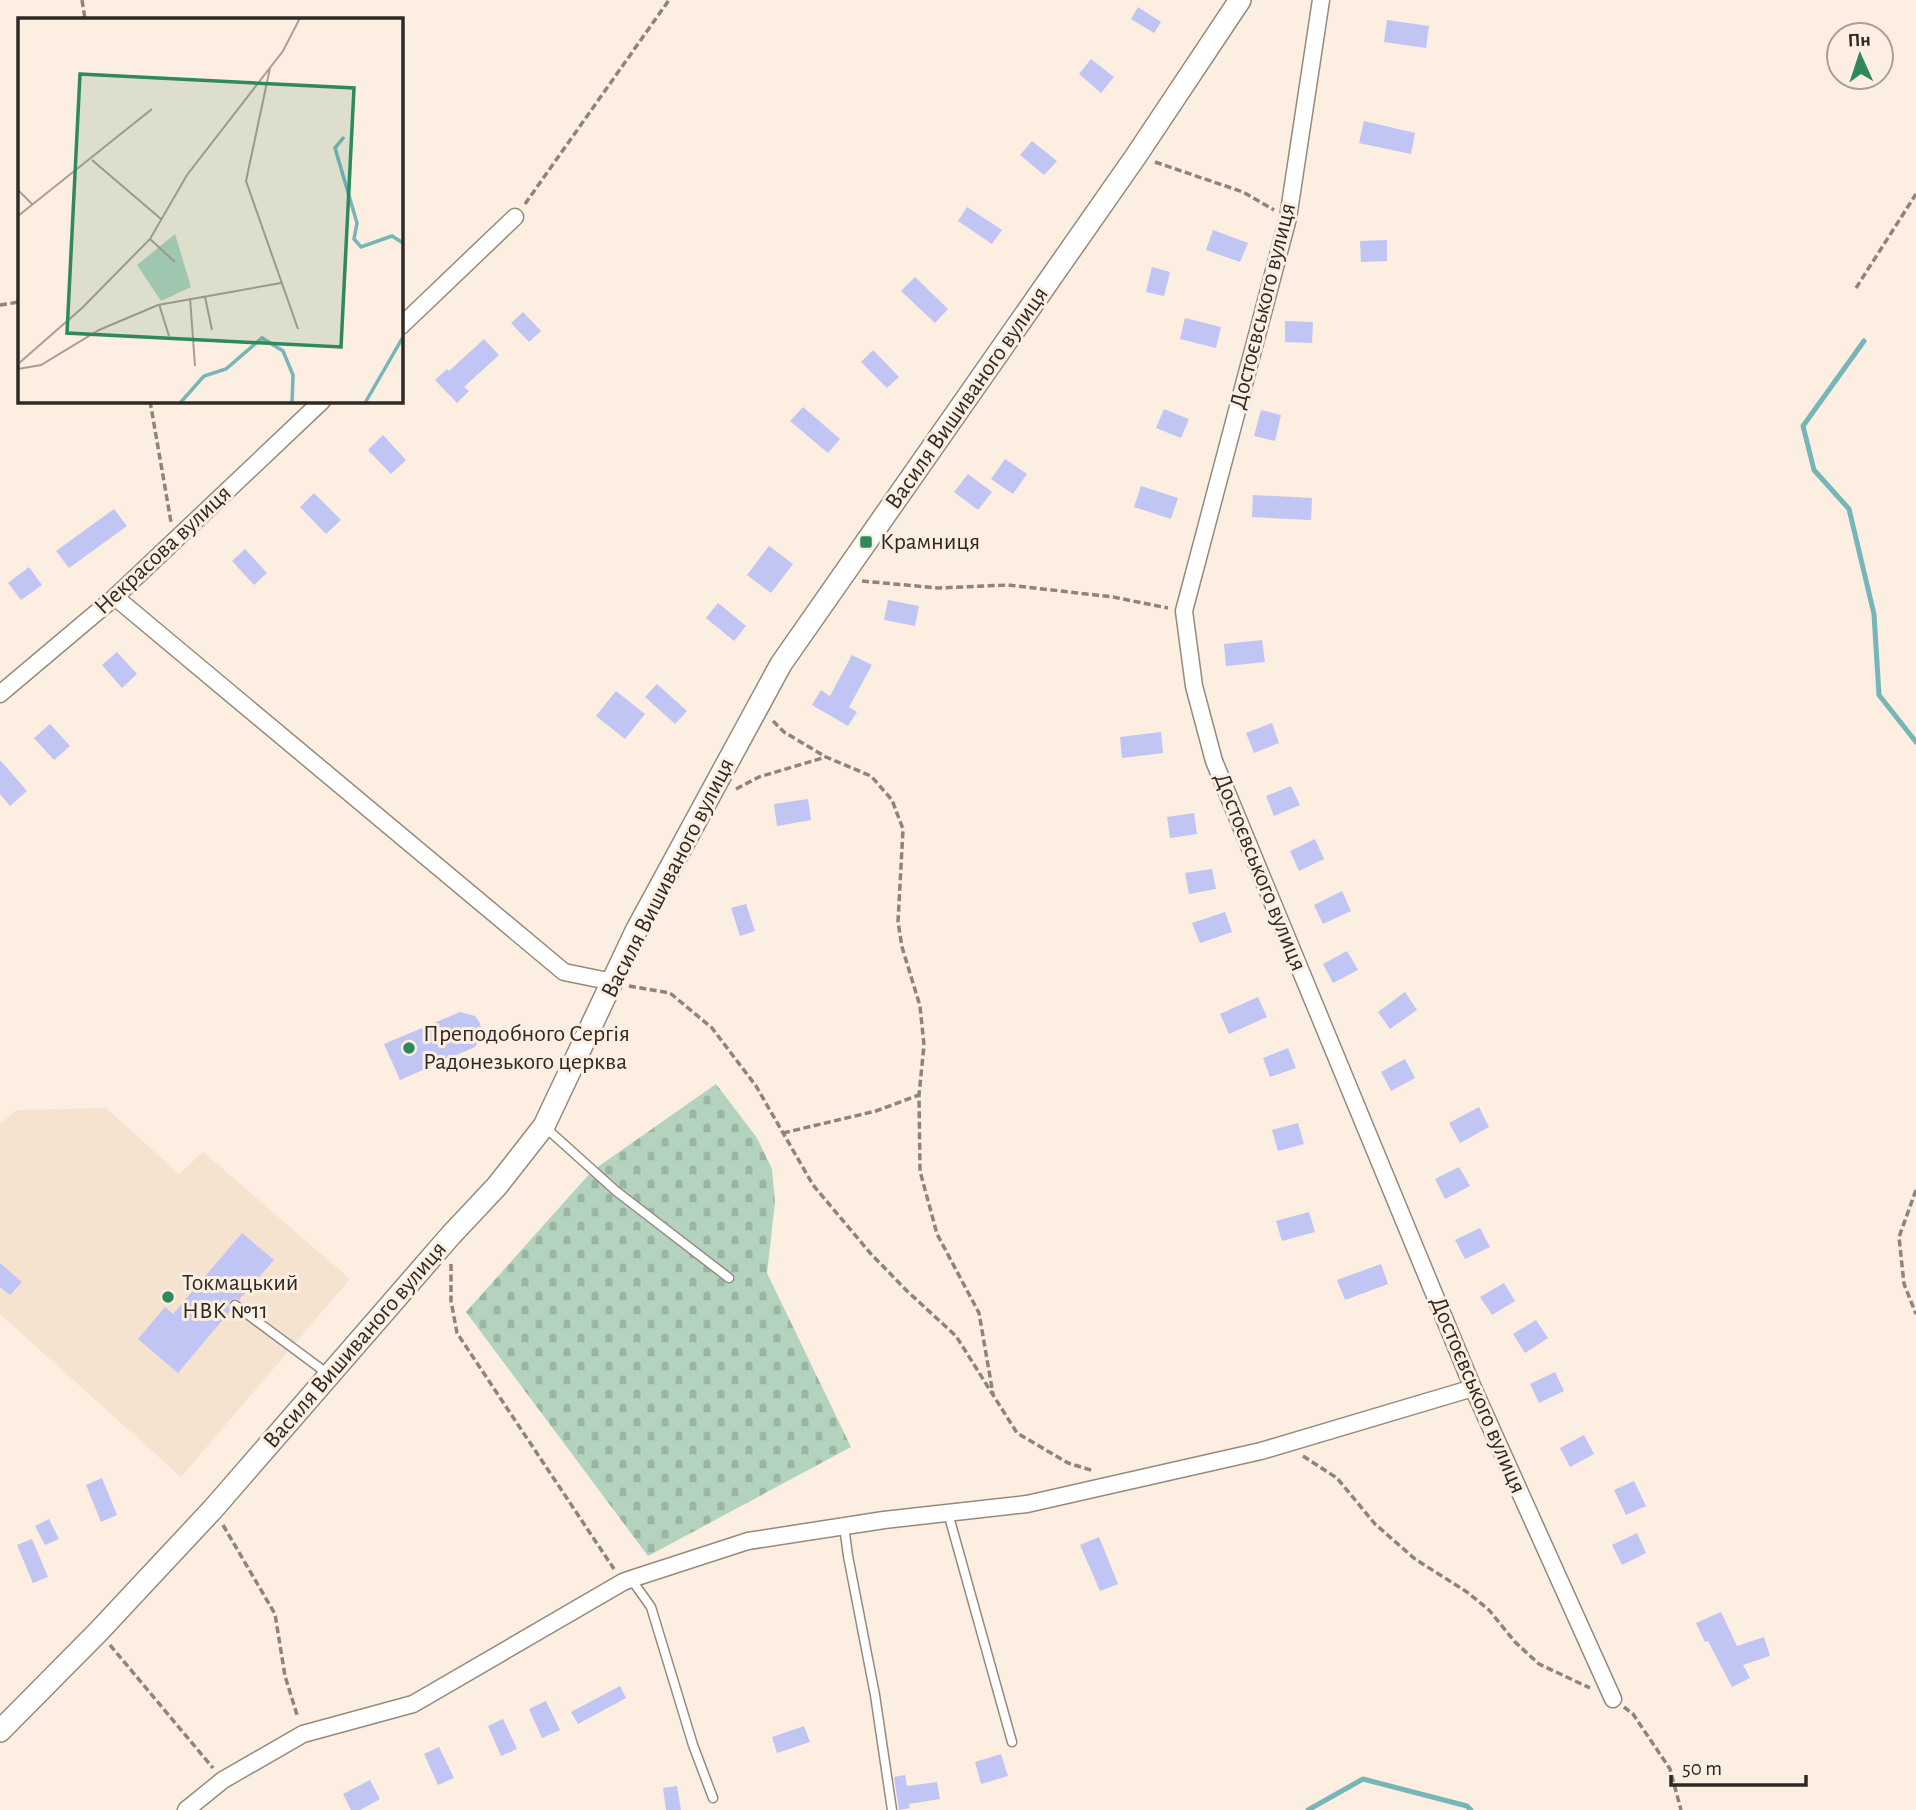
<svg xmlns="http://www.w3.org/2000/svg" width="1916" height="1810" font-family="'Alegreya Sans',sans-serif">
<defs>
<pattern id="cemetery-stones" width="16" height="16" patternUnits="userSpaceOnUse" patternTransform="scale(1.75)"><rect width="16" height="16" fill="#b3d3bf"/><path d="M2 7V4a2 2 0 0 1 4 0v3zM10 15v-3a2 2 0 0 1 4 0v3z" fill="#9ab5a4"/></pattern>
</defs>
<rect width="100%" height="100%" fill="#fceee0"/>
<polygon fill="#f5e3cf" points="106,1108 179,1174 203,1152 350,1279 181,1477 0,1314 0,1124 17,1110"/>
<polygon fill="url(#cemetery-stones)" points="716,1084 757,1138 772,1169 775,1202 767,1273 851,1447 648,1556 466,1312 592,1171"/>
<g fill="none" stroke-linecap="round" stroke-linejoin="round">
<g stroke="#76b5b8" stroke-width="5">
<polyline points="1864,341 1803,426 1814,470 1849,509 1874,614 1879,695 1916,742"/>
<polyline points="1308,1810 1363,1779 1467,1806 1471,1810"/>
</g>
</g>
<g fill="#c0c5f3">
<polygon points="1138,7 1161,22 1154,33 1131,19"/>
<polygon points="1387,20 1429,26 1426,48 1384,42"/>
<polygon points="1091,59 1114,77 1101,93 1079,74"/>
<polygon points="1364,121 1415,133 1411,154 1359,143"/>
<polygon points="1032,141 1057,161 1044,175 1020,155"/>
<polygon points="967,207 1002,230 992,244 958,221"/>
<polygon points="1213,230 1248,243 1240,262 1206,250"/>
<polygon points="1387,240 1387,261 1361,262 1360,241"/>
<polygon points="1152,267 1170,272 1164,296 1146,292"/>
<polygon points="915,277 948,309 935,323 901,291"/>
<polygon points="523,312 541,331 529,342 511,323"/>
<polygon points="1185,318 1221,327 1216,348 1180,339"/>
<polygon points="1285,321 1313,322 1312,343 1285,342"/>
<polygon points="484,339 499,355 464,387 469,391 457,403 435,380 447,369 449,371"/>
<polygon points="873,350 899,377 887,388 861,362"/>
<polygon points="803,407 840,439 828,453 790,421"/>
<polygon points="1164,409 1189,419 1181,438 1156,428"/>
<polygon points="1261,410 1281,415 1275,441 1254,436"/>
<polygon points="383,435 406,460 391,474 368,450"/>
<polygon points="1005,459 1027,474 1013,494 991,479"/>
<polygon points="968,474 992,492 978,510 954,492"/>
<polygon points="1141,486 1178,498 1171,519 1134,507"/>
<polygon points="314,493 341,520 326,534 300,507"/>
<polygon points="1253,495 1312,498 1311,520 1252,517"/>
<polygon points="114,509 127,526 69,568 56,551"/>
<polygon points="769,546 793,564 771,593 747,575"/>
<polygon points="245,549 267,573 254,585 232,561"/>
<polygon points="29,567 42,585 21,600 8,583"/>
<polygon points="888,600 919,606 915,626 884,620"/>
<polygon points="718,603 746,626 734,641 706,618"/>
<polygon points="1262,640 1265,662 1226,666 1224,644"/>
<polygon points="117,652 137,674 122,688 102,665"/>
<polygon points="852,655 872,665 849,707 857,712 848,726 812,705 821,690 830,696"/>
<polygon points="657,684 687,711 675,724 645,697"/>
<polygon points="616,691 645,714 625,739 596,716"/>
<polygon points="1272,723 1279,743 1254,753 1246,733"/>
<polygon points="50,724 70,746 54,760 34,738"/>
<polygon points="1161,732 1163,753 1122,758 1120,737"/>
<polygon points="0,760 27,791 10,806 0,794"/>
<polygon points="1291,786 1300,805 1274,816 1266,796"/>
<polygon points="808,799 811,820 777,826 774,804"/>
<polygon points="1194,813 1197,834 1170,838 1167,817"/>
<polygon points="1315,839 1324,859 1299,871 1290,851"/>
<polygon points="1212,869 1216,889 1189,894 1185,873"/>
<polygon points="1342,891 1351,911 1323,924 1314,905"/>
<polygon points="746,904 755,931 740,936 731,908"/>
<polygon points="1225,912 1232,932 1200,943 1192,923"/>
<polygon points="1347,951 1358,970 1333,983 1323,964"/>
<polygon points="1405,992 1417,1010 1390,1029 1378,1012"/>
<polygon points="1258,997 1267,1017 1229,1034 1220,1014"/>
<polygon points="460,1012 475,1016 480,1023 482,1036 475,1047 400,1080 384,1044"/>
<polygon points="1288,1048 1296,1068 1270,1077 1263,1058"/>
<polygon points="1405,1059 1415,1078 1391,1091 1381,1072"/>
<polygon points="1479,1107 1489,1127 1460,1143 1449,1123"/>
<polygon points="1298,1123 1304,1144 1278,1151 1272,1130"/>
<polygon points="1459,1167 1470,1186 1445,1199 1435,1179"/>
<polygon points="1309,1212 1315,1232 1282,1241 1276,1221"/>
<polygon points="1480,1228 1490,1247 1465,1259 1455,1240"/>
<polygon points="242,1233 274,1260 239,1300 235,1298 230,1301 228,1305 231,1310 178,1373 138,1339 165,1307 173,1314"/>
<polygon points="0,1263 22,1282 10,1295 0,1287"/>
<polygon points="1381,1264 1388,1284 1345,1300 1337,1280"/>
<polygon points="1504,1283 1515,1301 1492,1315 1480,1297"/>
<polygon points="1536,1320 1548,1338 1525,1353 1513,1334"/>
<polygon points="1555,1372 1564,1391 1539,1403 1530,1384"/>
<polygon points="1584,1435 1594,1454 1570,1467 1560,1448"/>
<polygon points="102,1478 117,1515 101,1522 86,1485"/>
<polygon points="1634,1481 1646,1506 1626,1515 1614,1490"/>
<polygon points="49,1519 59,1539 45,1545 35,1526"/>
<polygon points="1637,1533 1646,1553 1622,1565 1612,1545"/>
<polygon points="1099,1537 1118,1584 1100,1591 1080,1545"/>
<polygon points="32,1539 48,1577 33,1583 17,1545"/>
<polygon points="1721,1612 1737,1646 1764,1637 1770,1656 1743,1665 1750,1678 1732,1687 1708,1641 1705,1642 1696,1623"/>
<polygon points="620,1686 626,1698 578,1724 571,1712"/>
<polygon points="546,1701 560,1730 542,1738 529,1709"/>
<polygon points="503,1719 517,1749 501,1756 488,1726"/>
<polygon points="804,1726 810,1742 777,1753 772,1737"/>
<polygon points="439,1747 454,1778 438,1785 424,1754"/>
<polygon points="1001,1754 1008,1776 981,1784 975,1762"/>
<polygon points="905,1775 907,1786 937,1782 940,1799 909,1804 910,1808 899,1810 894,1777"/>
<polygon points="370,1780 380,1799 360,1810 351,1810 343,1794"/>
<polygon points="677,1786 681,1810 666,1810 663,1788"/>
</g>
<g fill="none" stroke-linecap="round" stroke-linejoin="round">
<g stroke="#968a7d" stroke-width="11">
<g id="service">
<polyline points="546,1128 616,1191 729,1278"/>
<polyline points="235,1305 328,1374"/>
<polyline points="948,1513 1012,1742"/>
<polyline points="844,1526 848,1556 875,1695 892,1810"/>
<polyline points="631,1579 651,1607 693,1745 713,1798"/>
</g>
</g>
<g stroke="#968a7d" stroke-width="19">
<g id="minor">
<polyline points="1321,0 1288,218 1184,611 1194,686 1214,761 1473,1388 1613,1699"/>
<polyline points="401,326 515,217"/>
<polyline points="115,597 564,972 613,982"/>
<polyline points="0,694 115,597 322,401"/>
<polyline points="186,1810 223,1780 303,1734 413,1704 623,1582 631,1579 748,1541 884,1520 1027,1504 1261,1451 1473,1388"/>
</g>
</g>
<g stroke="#968a7d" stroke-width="24">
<polyline id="tertiary" points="0,1731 99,1631 213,1509 451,1235 497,1186 544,1126 636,931 781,664 1136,156 1240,0"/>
</g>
<g stroke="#8e847b" stroke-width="3.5" stroke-dasharray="7 3.5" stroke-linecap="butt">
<polyline points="82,0 85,19"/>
<polyline points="1155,162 1243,192 1274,210"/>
<polyline points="525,204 669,0"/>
<polyline points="1856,288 1916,194"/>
<polyline points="0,305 19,302"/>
<polyline points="150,401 171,522"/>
<polyline points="862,581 938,588 1008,585 1113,597 1168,608"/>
<polyline points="773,721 784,732 826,757 871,776 892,800 903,829 898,922 902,947 920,1006 924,1045 919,1095 920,1171 937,1234 979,1313 993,1394"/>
<polyline points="736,789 759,777 826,757"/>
<polyline points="629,986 670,993 712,1028 756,1086 813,1185 871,1254 907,1291 956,1336 1017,1433 1068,1463 1094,1471"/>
<polyline points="783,1133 876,1111 919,1095"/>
<polyline points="1916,1190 1899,1237 1904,1284 1916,1314"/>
<polyline points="451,1264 451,1301 457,1333 614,1569"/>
<polyline points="1303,1456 1337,1478 1375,1524 1415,1559 1467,1592 1489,1610 1515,1642 1539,1664 1590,1688"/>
<polyline points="223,1525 275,1614 285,1676 298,1718"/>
<polyline points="110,1645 213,1768"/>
<polyline points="1624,1707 1633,1714 1670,1769 1681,1810"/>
</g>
<use href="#service" stroke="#fff" stroke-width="8"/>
<use href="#minor" stroke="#fff" stroke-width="16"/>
<use href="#tertiary" stroke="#fff" stroke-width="21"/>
</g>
<g fill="#30885d" stroke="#fceee0" stroke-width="2.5">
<rect x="859" y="535" width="14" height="14" rx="3.5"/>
<circle cx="409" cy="1048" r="7"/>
<circle cx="168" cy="1297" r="7"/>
</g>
<g text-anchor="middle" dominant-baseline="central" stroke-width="6" stroke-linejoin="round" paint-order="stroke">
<g font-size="24" fill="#2e2924" stroke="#fceee0">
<text transform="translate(1263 306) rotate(-76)">Достоєвського вулиця</text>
<text transform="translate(967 398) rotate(-55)">Василя Вишиваного вулиця</text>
<text transform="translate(163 550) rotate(-43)">Некрасова вулиця</text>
<text transform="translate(1260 872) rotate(68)">Достоєвського вулиця</text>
<text transform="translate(668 878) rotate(-63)">Василя Вишиваного вулиця</text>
<text transform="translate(355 1345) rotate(-49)">Василя Вишиваного вулиця</text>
<text transform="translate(1478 1395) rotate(67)">Достоєвського вулиця</text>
</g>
<g font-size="24" fill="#2e2924" stroke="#fceee0" text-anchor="start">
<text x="880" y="542">Крамниця</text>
<text x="423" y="1034">Преподобного Сергія<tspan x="423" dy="28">Радонезького церква</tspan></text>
<text x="182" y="1283">Токмацький<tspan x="182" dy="28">НВК №11</tspan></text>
</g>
</g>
<g transform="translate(18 18)">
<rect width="385" height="385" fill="#fceee0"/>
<path d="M157,216L173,269L143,283L119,247Z" fill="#b3d3bf"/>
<path fill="none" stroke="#76b5b8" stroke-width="3.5" d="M326,119L317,130L339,205L336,221L343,229L374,218L385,225M162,385L186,358L208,351L244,320L265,333L275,357L274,385M347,385L385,319"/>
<path fill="none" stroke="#aa9f95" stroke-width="2" d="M252,50L228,163L280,311M74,142L143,201M0,172L15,187M0,198L134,91M132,221L157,244M187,279L194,312M172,280L177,348M141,286L151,318M0,346L64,290L132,221L169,157L265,33L282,0M0,351L23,347L81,312L140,287L263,265"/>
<path fill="#30885d" fill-opacity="0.15" stroke="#30885d" stroke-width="3.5" d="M62,56L336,70L323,329L49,315Z"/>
<rect width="385" height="385" fill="none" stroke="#2e2924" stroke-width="3.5"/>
</g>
<g transform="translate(1860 56) rotate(357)"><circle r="33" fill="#fceee0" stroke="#aa9f95" stroke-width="2"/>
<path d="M0-5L12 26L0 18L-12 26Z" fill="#30885d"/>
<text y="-10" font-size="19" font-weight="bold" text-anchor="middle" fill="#2e2924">Пн</text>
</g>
<path d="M1671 1775v10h135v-10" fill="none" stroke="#2e2924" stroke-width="3.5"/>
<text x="1682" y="1775" font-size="21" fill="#2e2924" stroke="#fceee0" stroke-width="5" paint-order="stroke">50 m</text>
</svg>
